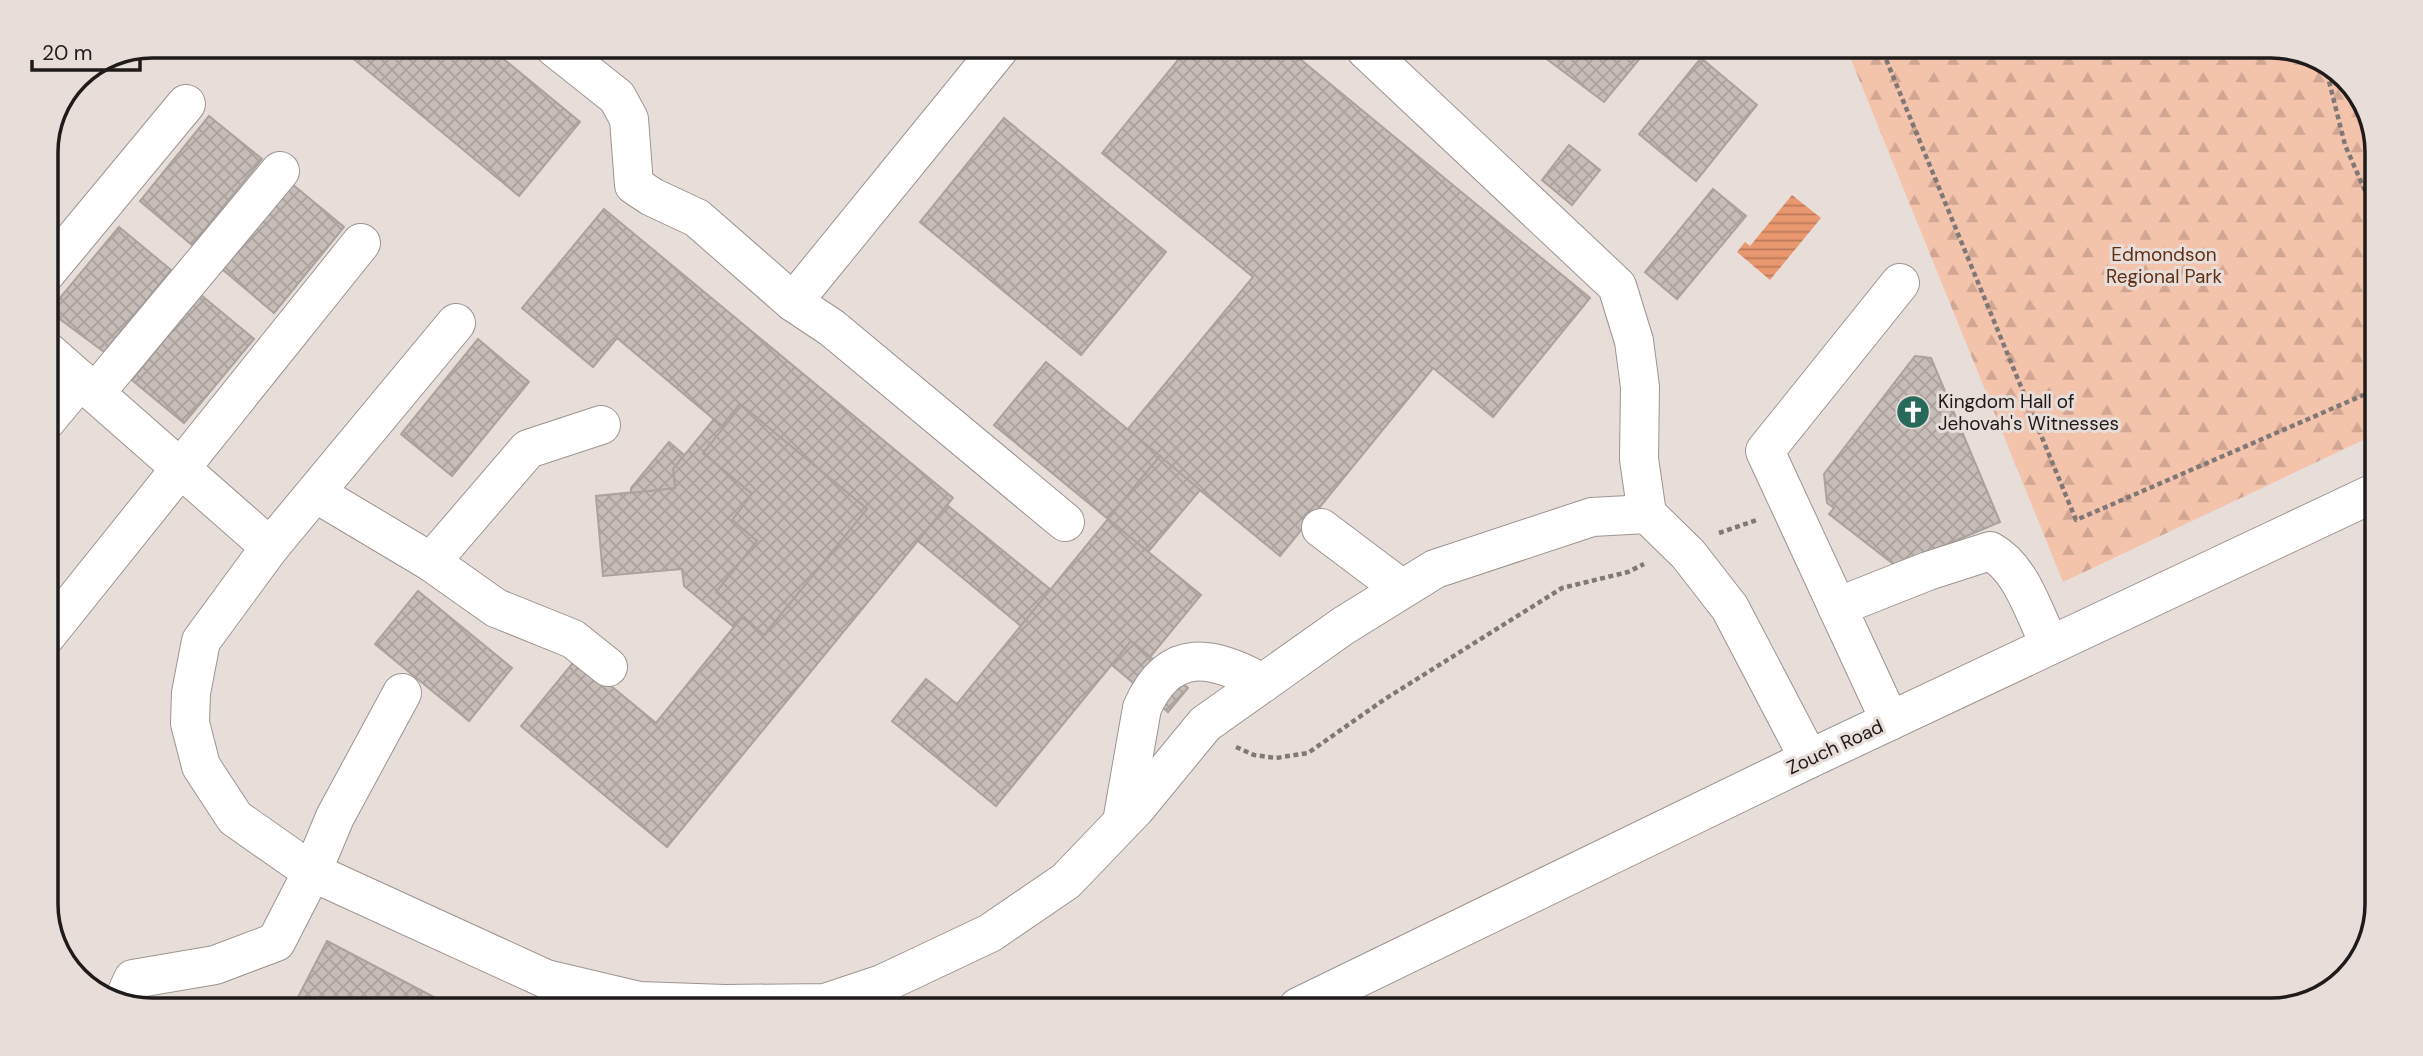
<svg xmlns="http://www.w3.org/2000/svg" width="2423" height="1056" font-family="'DM Sans',sans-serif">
<defs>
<pattern id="forest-firs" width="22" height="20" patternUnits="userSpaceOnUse" patternTransform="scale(1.75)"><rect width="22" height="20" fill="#f4c3ac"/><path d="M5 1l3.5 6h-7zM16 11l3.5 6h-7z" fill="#d1a793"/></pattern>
<pattern id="water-rules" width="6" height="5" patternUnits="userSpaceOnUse" patternTransform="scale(1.75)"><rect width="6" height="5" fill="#e9976f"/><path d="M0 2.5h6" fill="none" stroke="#bc7a5a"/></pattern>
<pattern id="building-cross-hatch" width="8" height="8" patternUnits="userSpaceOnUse" patternTransform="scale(1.75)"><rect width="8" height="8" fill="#c6bcb8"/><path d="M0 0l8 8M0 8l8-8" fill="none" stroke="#aaa19e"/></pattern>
</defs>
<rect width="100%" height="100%" fill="#e8ded9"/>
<polygon fill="url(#forest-firs)" points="1848,52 2312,53 2359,92 2377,145 2374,435 2063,582"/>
<polygon fill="url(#water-rules)" points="1792,195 1821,218 1770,280 1737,252 1745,242 1750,246"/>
<g fill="url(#building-cross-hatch)" stroke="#aba19d" stroke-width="2">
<polygon points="338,46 489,47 580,122 519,196"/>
<polygon points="1187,49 1289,50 1590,298 1493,417 1433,368 1280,556 1127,430 1253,277 1102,153"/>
<polygon points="1536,51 1646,51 1604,102"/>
<polygon points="1701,58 1757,105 1696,181 1639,134"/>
<polygon points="209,116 262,159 192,245 140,201"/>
<polygon points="1004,118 1166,252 1081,355 920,222"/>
<polygon points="1569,145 1600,170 1572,205 1542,180"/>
<polygon points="292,184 344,227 274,313 222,269"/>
<polygon points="1713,189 1746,216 1677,299 1645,272"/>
<polygon points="604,209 953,498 667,847 521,726 577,658 656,723 742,617 764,635 867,509 740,404 722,426 617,338 593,367 522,308"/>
<polygon points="119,227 171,270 104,352 49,311"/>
<polygon points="201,295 254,339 184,423 132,380"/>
<polygon points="478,339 529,382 452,476 401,434"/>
<polygon points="1915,356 1931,358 2000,522 1896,566 1829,514 1834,508 1827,503 1824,474"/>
<polygon points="1046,362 1160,456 1108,519 994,425"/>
<polygon points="740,404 867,509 764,635 716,592 757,541 732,520 752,494 703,453"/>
<polygon points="734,411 736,412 703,453 752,494 732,520 757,541 716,592 757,629 742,617 734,627 684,586 682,569 603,576 596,496 675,488 673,469 714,419 722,426"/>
<polygon points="669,442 684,455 673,469 675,488 631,493 631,488"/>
<polygon points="1160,456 1200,490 1148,552 1108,519"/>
<polygon points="947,505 1051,590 1021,626 918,541"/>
<polygon points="1108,519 1201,595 1150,657 1131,641 996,806 892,721 926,679 957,704"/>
<polygon points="418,591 512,668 469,721 375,644"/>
<polygon points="1131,641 1188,688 1168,712 1112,665"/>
<polygon points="327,941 447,1004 295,1003"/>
</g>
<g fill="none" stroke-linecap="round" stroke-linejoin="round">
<g stroke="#9d9490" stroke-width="40">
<g id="minor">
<polyline points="554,47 617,97 629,119 634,185 652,197 697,218 793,302 999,49"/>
<polyline points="1366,50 1617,286 1634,341 1640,387 1639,459 1647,514"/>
<polyline points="46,273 186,104"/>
<polyline points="793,302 832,328 1065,522"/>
<polyline points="456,323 270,547 201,641 191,693 190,723 201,766 235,818 312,872 546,979 639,1001 725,1004 825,1003 882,984 990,933 1066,881 1136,808 1205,724 1343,626 1435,569 1592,517 1647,514 1688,554 1730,608 1809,759"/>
<polyline points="46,350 270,547"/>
<polyline points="95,393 280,171"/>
<polyline points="46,421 80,380"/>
<polyline points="317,494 431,562 496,608 573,639 608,667"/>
<polyline points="1321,528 1402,589"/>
<polyline points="431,562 528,449 601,425"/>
<path d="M1837,607L1928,571L1990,551C2022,568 2034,614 2050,645"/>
<polyline points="46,636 361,243"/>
<polyline points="1890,721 1765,451 1900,283"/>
<path d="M1122,822L1142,708C1170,645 1213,656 1263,683"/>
<polyline points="122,1003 133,979 215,965 276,942 312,872 335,817 402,693"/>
<polyline points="1298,1007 1809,759 2374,493"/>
</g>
</g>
<g stroke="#7f7875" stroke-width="4.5" stroke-dasharray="5 3.5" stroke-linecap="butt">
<polyline points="1883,52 2076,520 2375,390"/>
<polyline points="2325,65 2345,145 2377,218"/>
<polyline points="1719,533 1757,520"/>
<polyline points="1236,747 1254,755 1276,758 1308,753 1385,699 1562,588 1628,572 1644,564"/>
</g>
<use href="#minor" stroke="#fff" stroke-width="38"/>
</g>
<defs>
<g id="church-disc" transform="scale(1.75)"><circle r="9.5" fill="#276a5b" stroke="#e8ded9"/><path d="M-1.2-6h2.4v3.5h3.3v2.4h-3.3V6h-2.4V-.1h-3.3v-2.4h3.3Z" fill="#fff"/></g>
</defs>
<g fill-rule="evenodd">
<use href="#church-disc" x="1913" y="412"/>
</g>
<g text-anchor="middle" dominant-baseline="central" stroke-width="6" stroke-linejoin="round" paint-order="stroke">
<g font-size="19" fill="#622e11" stroke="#e8ded9">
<text x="2164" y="254">Edmondson<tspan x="2164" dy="22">Regional Park</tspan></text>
</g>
<g font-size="19" fill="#1f1b1a" stroke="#e8ded9" text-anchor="start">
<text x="1938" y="401">Kingdom Hall of<tspan x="1938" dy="22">Jehovah's Witnesses</tspan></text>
</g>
<g font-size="19" fill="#1f1b1a" stroke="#e8ded9">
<text transform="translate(1835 747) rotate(-25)">Zouch Road</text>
</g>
</g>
<path d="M0 0H2423V1056H0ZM152 58H2271A94 94 0 0 1 2365 152V904A94 94 0 0 1 2271 998H152A94 94 0 0 1 58 904V152A94 94 0 0 1 152 58Z" fill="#e8ded9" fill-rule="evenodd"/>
<path fill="none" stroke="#1f1b1a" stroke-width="3.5" d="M152 58H2271A94 94 0 0 1 2365 152V904A94 94 0 0 1 2271 998H152A94 94 0 0 1 58 904V152A94 94 0 0 1 152 58Z"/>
<path d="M32 60v10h108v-10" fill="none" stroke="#1f1b1a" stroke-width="3.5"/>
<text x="42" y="60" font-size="21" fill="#1f1b1a" stroke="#e8ded9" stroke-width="5" paint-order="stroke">20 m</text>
</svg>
